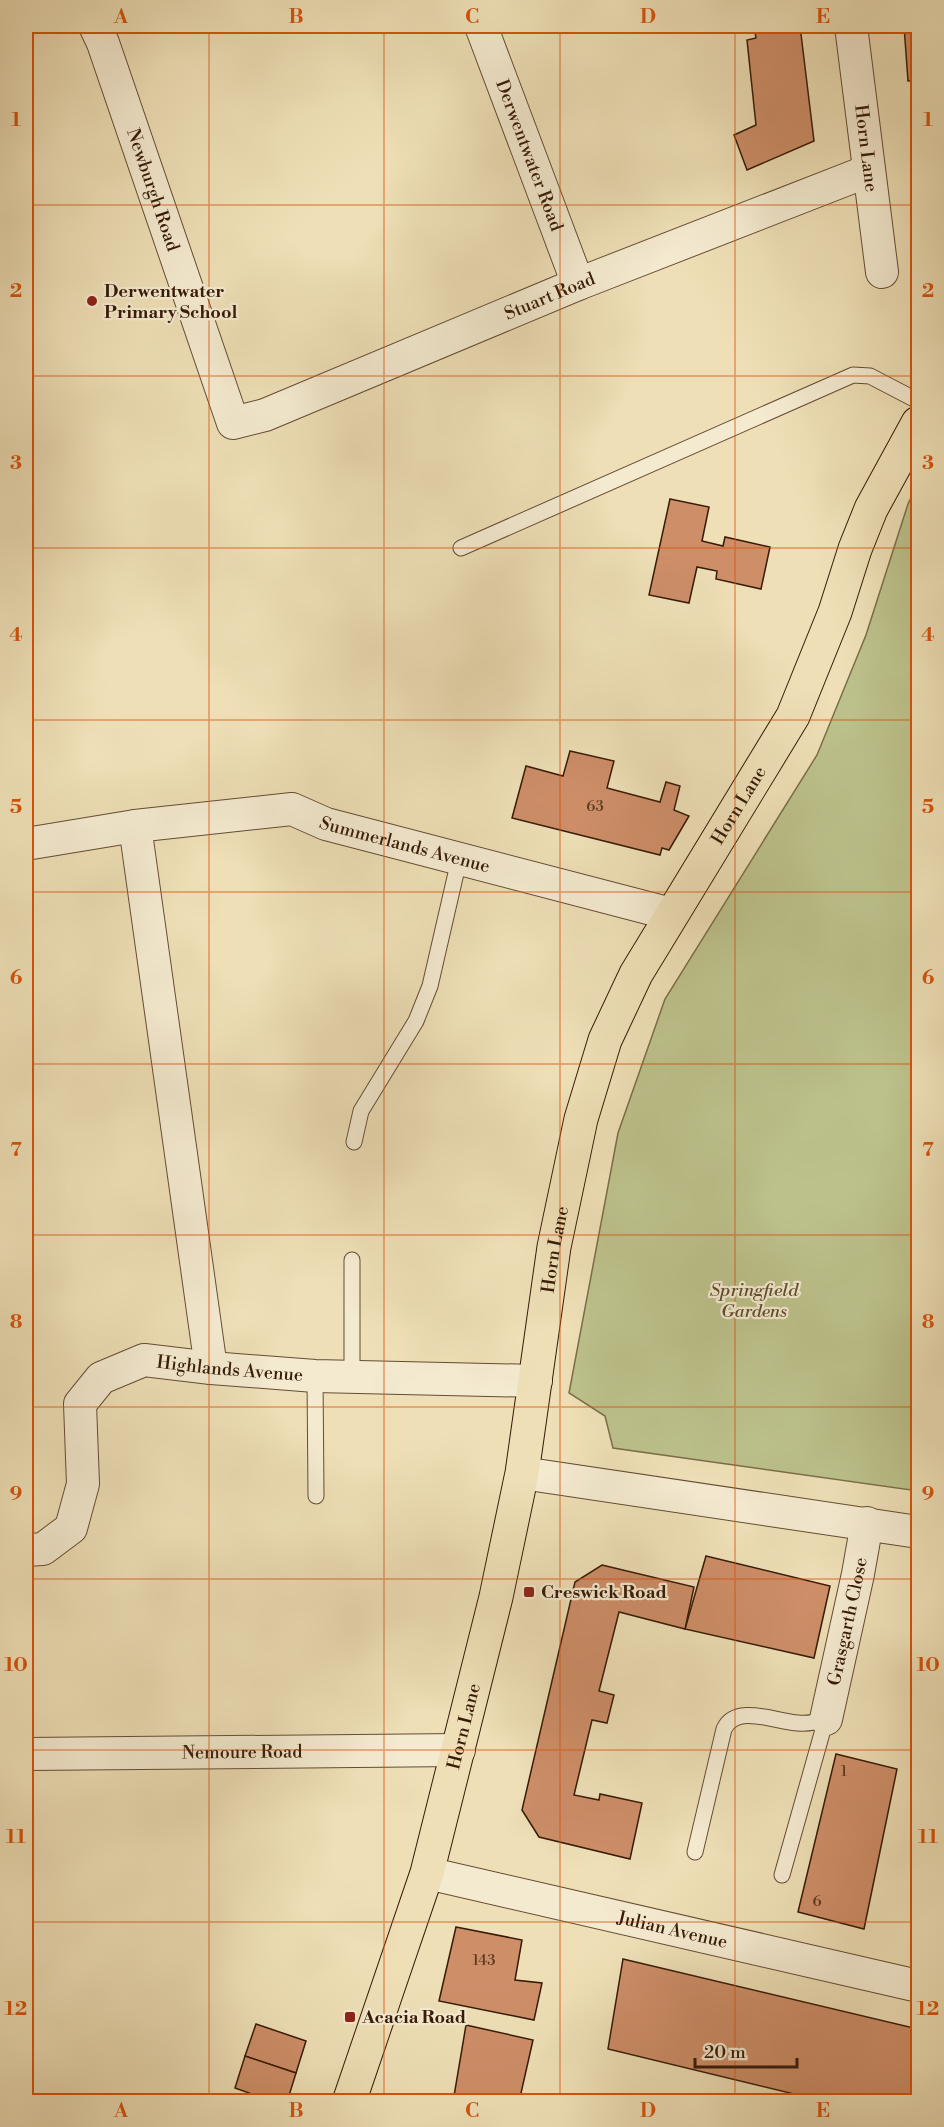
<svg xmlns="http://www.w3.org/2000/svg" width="944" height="2127" font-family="'Libre Bodoni',serif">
<rect width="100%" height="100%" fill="#eedfb6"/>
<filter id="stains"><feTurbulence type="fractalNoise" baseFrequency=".00333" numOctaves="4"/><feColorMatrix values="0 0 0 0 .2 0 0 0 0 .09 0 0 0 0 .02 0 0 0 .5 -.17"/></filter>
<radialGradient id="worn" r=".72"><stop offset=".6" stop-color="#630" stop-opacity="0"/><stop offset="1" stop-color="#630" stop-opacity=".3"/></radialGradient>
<polygon fill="#bcc18b" stroke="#7a6e49" stroke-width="1.5" points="918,483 918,1491 613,1448 605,1416 569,1393 618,1133 665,999 817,755 866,635 908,504"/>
<g fill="#cd8e68" stroke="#371b07" stroke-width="1.5">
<polygon points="754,26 800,26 814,141 747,170 734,135 756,125 747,40 756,38"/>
<polygon points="904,26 918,26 918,80 908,81"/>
<polygon points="670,499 709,507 702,541 723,546 725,537 770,547 761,589 716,579 717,571 697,567 689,603 649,595"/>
<polygon points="570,751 614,761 607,788 660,802 666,782 680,786 674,810 689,816 669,850 662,848 660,855 512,818 526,766 563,776"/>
<polygon points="706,1556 830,1586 814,1658 685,1629"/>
<polygon points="602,1565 694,1587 685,1629 619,1612 599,1691 614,1695 607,1723 592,1720 574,1795 599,1800 600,1794 642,1803 630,1859 539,1837 522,1810 575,1582"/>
<polygon points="836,1754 897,1769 864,1929 798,1912"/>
<polygon points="456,1927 522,1940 515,1980 542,1983 534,2020 439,2001"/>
<polygon points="623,1959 918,2029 918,2102 827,2102 608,2049"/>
<polygon points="256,2024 306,2041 296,2073 245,2056"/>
<polygon points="466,2025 533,2040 519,2102 453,2102"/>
<polygon points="245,2056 296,2073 287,2102 274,2102 235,2088"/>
</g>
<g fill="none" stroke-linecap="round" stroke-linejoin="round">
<g stroke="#654c33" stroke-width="17">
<g id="lane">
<polyline points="461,548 853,375 870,376 918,401"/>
<polyline points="354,1142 361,1111 416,1021 430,986 459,860"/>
<polyline points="352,1260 352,1377"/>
<polyline points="315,1376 316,1496"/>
<path d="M695,1852L724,1729C736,1703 776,1722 798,1723C807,1724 817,1722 826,1719L782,1875"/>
</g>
</g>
<g stroke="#654c33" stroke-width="34">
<g id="street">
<path id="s1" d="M95,26L103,43L233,423L265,415L578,284L868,171"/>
<path id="s2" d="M481,26L578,284"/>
<path id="s3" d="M851,26L882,272"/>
<polyline points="135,826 211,1368"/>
<path id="s4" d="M26,844L135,826L292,809L326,824L671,914"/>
<polyline points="522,1473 918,1532"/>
<path id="s5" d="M26,1550L43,1549L71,1528L83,1484L80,1404L101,1378L144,1360L211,1368L315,1376L536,1381"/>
<path id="s6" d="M826,1719L858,1574L867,1523"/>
<path id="s7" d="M26,1754L459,1750"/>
<path id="s8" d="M427,1873L918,1986"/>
</g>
</g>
<g stroke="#371b07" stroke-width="35">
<g id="primary">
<path id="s9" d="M349,2102L427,1873L496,1597L522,1473L554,1247L581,1119L605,1040L636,974L793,716L835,612L855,549L871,509L918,423"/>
</g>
</g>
<use href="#lane" stroke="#f4ead0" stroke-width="15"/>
<use href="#street" stroke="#f4ead0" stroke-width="32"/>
<use href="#primary" stroke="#eedfb6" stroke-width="33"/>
</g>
<path fill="none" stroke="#d6530c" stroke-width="1.5" stroke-opacity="0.55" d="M209,26V2102M384,26V2102M560,26V2102M735,26V2102M26,205H918M26,376H918M26,548H918M26,720H918M26,892H918M26,1064H918M26,1235H918M26,1407H918M26,1579H918M26,1750H918M26,1922H918"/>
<g fill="#8f2418" stroke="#f4ead0" stroke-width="2">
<circle cx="92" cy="301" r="6"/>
<rect x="523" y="1586" width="12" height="12" rx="3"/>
<rect x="344" y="2011" width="12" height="12" rx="3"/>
</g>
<g text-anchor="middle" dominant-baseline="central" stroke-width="4.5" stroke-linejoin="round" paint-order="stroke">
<g font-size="15" fill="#5c381f">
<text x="595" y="806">63</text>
<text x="844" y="1771">1</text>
<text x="817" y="1901">6</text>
<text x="484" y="1960">143</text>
</g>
<g font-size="18" fill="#371b07" stroke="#f4ead0">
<text stroke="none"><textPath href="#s3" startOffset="123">Horn Lane</textPath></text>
<text stroke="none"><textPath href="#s2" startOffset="138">Derwentwater Road</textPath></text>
<text stroke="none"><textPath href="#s1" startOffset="174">Newburgh Road</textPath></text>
<text stroke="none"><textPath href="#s1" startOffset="762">Stuart Road</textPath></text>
<text stroke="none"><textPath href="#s9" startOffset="1365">Horn Lane</textPath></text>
<text stroke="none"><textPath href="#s4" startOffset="387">Summerlands Avenue</textPath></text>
<text stroke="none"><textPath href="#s9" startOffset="879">Horn Lane</textPath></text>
<text stroke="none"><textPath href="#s5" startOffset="344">Highlands Avenue</textPath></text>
<text stroke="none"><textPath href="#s6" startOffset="100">Grasgarth Close</textPath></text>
<text stroke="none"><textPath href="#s9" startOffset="393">Horn Lane</textPath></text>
<text stroke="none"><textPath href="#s7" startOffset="216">Nemoure Road</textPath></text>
<text stroke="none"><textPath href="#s8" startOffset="252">Julian Avenue</textPath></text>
</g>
<g font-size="18" font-weight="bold" fill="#371b07" stroke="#f4ead0" text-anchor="start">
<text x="104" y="291">Derwentwater<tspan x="104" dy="21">Primary School</tspan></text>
<text x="541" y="1592">Creswick Road</text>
<text x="362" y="2017">Acacia Road</text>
</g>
<g font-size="18" font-style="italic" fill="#5f4d2f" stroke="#f4ead0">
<text x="754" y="1290">Springfield<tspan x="754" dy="21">Gardens</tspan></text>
</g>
</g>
<rect width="944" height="2127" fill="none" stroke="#eedfb6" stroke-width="66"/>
<path d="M695 2058v9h102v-9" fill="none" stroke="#371b07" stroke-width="3"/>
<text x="704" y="2058" font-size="18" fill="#371b07" stroke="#f4ead0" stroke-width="4.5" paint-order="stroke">20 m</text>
<rect x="33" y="33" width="878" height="2061" fill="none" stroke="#d6530c" stroke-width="2"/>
<g font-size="20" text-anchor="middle" font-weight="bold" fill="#d6530c">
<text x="121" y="23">A</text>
<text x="296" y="23">B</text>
<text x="472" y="23">C</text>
<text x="648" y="23">D</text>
<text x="823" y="23">E</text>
<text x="16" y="126">1</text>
<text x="928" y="126">1</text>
<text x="16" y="297">2</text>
<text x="928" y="297">2</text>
<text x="16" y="469">3</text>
<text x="928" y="469">3</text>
<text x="16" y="641">4</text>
<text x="928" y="641">4</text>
<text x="16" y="813">5</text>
<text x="928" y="813">5</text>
<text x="16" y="984">6</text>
<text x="928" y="984">6</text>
<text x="16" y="1156">7</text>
<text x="928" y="1156">7</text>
<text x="16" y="1328">8</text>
<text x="928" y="1328">8</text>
<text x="16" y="1500">9</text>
<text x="928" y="1500">9</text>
<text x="16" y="1671">10</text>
<text x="928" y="1671">10</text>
<text x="16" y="1843">11</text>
<text x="928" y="1843">11</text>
<text x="16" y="2015">12</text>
<text x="928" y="2015">12</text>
<text x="121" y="2117">A</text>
<text x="296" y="2117">B</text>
<text x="472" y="2117">C</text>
<text x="648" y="2117">D</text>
<text x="823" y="2117">E</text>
</g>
<rect width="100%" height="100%" filter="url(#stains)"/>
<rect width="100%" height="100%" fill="url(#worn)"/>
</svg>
